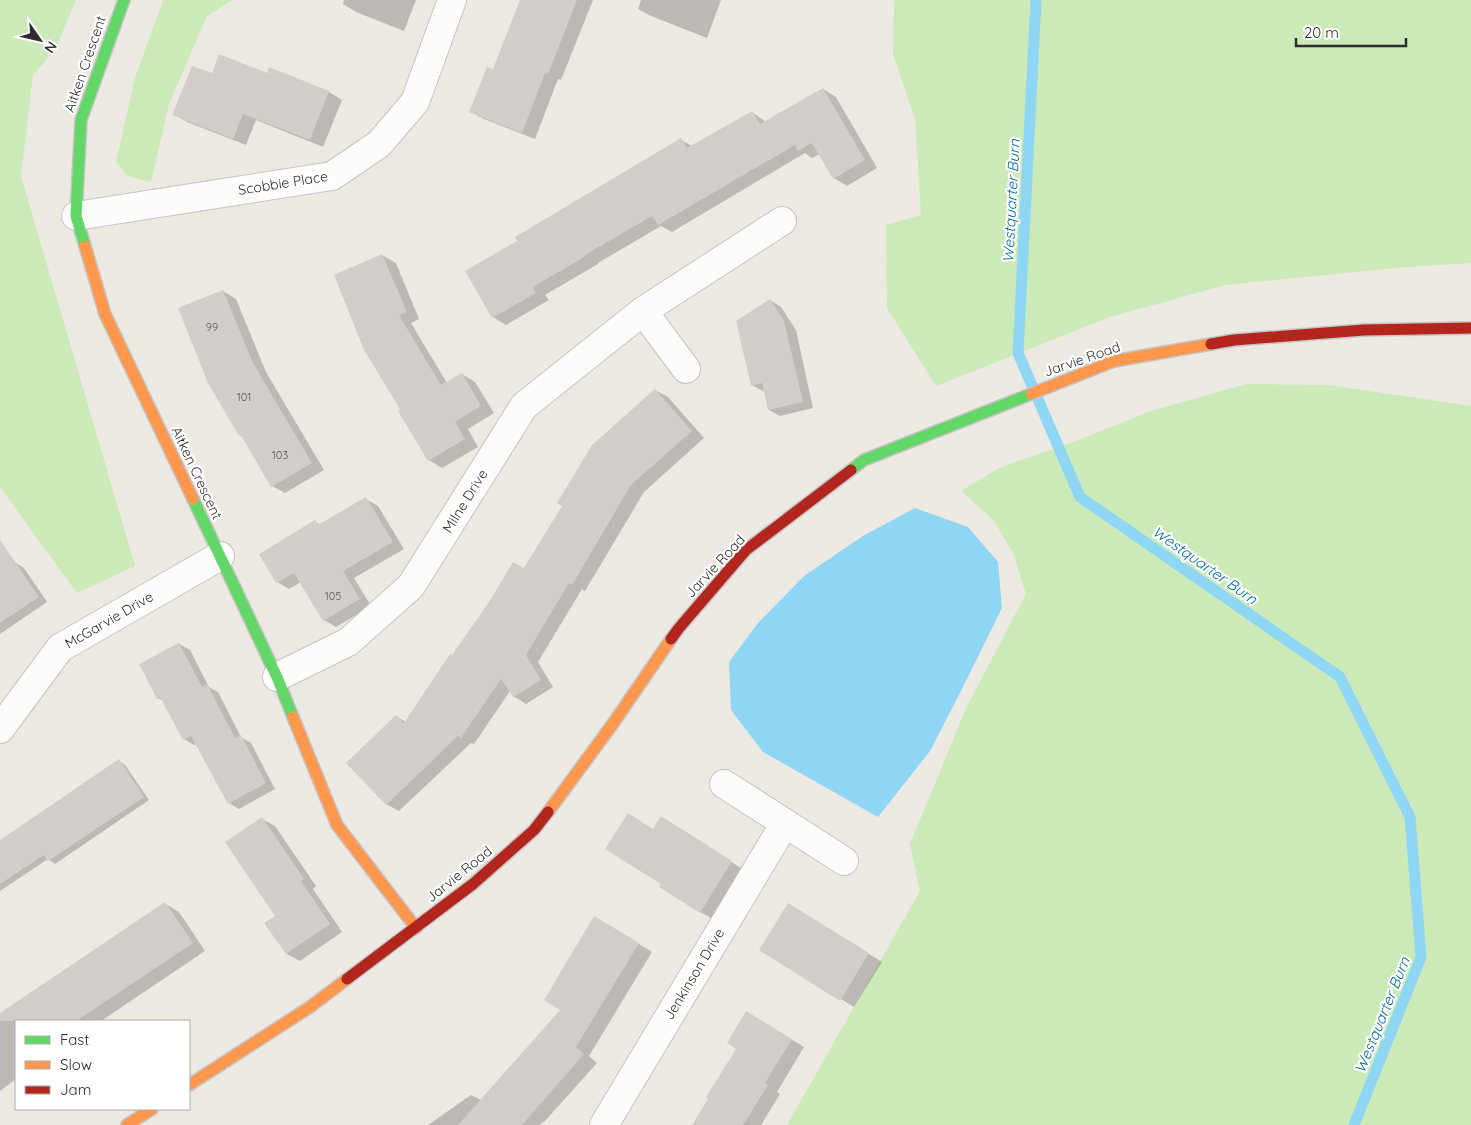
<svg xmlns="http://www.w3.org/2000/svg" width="1471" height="1125" font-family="Quicksand,sans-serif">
<rect width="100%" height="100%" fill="#ece8e2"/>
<g fill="#cbeab8">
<polygon points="0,0 76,0 55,50 33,75 21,176 135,566 77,593 0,487"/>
<polygon points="163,0 232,0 207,16 169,104 151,182 128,176 116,162 135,78"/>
<polygon points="894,0 1471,0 1471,263 1406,267 1225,285 1110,317 936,386 887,308 886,225 921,215 915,119 893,54"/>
<polygon points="1247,384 1329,385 1471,406 1471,1125 787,1125 920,891 910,844 967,706 1026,594 1013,553 993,519 961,491 999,468 1084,438 1154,410"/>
</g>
<polygon fill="#8fd6f4" points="915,508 968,527 998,562 1002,608 961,691 930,751 878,817 763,752 731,710 729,662 758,623 804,576 863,536"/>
<g fill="#0003">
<polygon points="344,0 416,0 404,31 356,12 343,4"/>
<polygon points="522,0 593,0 561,80 558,79 535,139 484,119 471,112 494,71"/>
<polygon points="641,0 721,0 707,38 651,16 638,9"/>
<polygon points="270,69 329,92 342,100 323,147 256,120 246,145 187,122 174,114 212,75 267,74"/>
<polygon points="823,89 836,97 877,168 847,186 834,178 820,154 812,158 805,153 672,232 661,226 598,263 598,264 545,295 549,300 506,325 493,317 467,272 519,241 681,140 692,146 752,112 766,122"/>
<polygon points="382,255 396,263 419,319 411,323 447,383 462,374 475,382 494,413 468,429 478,447 442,468 429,460 402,410"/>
<polygon points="223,291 236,299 266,372 324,470 285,493 272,486 244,438 240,435"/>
<polygon points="770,300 781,307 796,330 813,408 780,416 769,410 765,391 763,391 752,385"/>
<polygon points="655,390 668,397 704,438 644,492 585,591 582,589 538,662 553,687 526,704 513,696 510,691 474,744 471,743 399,811 386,804 396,716 406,722 452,656 524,570"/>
<polygon points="366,499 378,506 404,549 354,578 371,606 336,627 324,620 301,582 289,589 277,582 315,522 321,525"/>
<polygon points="14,562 24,568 47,602 0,634 0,572"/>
<polygon points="179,644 190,650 209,687 218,692 241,737 251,743 275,789 239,809 229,803 197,744 194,745 184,739 164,701 158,698 141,664"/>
<polygon points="119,761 125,765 149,800 55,864 48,859 0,891 0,841"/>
<polygon points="262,819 275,826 316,886 313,889 342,932 300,961 287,954 266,923 277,916"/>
<polygon points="674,826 744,870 713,919 700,912 663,883 654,830"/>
<polygon points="166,904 179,912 205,951 101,1021 16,1021 16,1079 0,1091 0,1015"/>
<polygon points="608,925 652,952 589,1056 597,1063 545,1121 539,1125 428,1125 471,1095 481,1100 562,1009"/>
<polygon points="830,930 882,962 854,1007 761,950"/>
<polygon points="760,1020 804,1047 777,1092 780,1094 761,1125 694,1125 738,1048"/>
</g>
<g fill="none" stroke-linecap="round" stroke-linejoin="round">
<polyline stroke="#8fd6f4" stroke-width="11" points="1036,0 1018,353 1080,497 1340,677 1410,817 1421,957 1354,1125"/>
</g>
<g fill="#d1cec9">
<polygon points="520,0 577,0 548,74 545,73 522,133 469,112 487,67 493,69"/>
<polygon points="219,54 267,73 269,67 329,91 310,140 243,114 233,139 172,115 192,66 212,73"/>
<polygon points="823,88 865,160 833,179 812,143 798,151 795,145 658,225 652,216 585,255 586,256 533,287 536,293 492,318 465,271 517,241 515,237 681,138 687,148 752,111 760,124"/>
<polygon points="382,254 407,312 399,315 441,385 462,373 481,406 455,422 465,439 428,461 398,411 400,409 364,350 334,275"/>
<polygon points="223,290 253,363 312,463 271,487 241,435 239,436 208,383 178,308"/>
<polygon points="770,299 784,321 803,402 768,410 762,383 751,386 736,321"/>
<polygon points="655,389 692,431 631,485 572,585 569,583 526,655 541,680 513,697 501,679 461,738 458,736 386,805 346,763 396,715 404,723 450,654 452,655 489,602 513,562 524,568 562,506 557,503 592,445"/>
<polygon points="366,497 393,542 343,571 360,599 323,621 294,573 276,583 259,554 315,520 318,525"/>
<polygon points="0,540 39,597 0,623"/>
<polygon points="179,643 202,687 207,684 235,738 241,735 266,783 228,804 191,736 183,740 160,697 157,699 139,664"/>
<polygon points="119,759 144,797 48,861 44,855 0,884 0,840"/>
<polygon points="628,813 653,829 661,816 732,861 700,913 659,887 661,884 605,849"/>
<polygon points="262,817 304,879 301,881 330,924 286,954 264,923 275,916 225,842"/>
<polygon points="165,902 193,943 76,1021 0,1021 0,1013"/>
<polygon points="788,903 869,953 840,1001 759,950"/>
<polygon points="594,916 639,943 576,1047 584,1054 522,1125 458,1125 560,1010 544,1000"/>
<polygon points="746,1011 792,1039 765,1083 768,1085 743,1125 692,1125 708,1099 706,1097 736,1049 727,1043"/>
</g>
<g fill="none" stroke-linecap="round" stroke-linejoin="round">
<g stroke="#c5c4c4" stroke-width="30">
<g id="street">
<polyline points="76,216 332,176 379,144 415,102 452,0"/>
<polyline points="643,311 686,369"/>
<polyline points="277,677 348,642 411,586 524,406 643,311 782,221"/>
<polyline points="0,729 60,648 220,556"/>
<polyline points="724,784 844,861"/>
<polyline points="604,1125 785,823"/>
</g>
</g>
<g stroke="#c5c4c4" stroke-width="14">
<g id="fast">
<polyline points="85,246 76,216 81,120 124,0"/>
<polyline points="851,470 864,460 1031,394"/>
<polyline points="193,499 277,677 293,717"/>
</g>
</g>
<g stroke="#c5c4c4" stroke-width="14">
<g id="slow">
<polyline points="85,246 105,314 193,499"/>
<polyline points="1031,394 1114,361 1211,344"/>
<polyline points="293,717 337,825 416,928"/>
<polyline points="548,812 612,725 671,639"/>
<polyline points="189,1085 310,1007 347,979"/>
<polyline points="127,1125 152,1109"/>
</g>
</g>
<g stroke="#c5c4c4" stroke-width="14">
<g id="jam">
<polyline points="1211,344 1234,340 1364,330 1471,328"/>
<polyline points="671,639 679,628 746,550 851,470"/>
<polyline points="347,979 473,884 534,830 548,812"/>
</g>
</g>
<use href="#street" stroke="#fcfcfb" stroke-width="28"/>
<use href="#fast" stroke="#63d668" stroke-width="11"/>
<use href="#slow" stroke="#ff974d" stroke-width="11"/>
<use href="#jam" stroke="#b3261e" stroke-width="11"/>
</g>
<g text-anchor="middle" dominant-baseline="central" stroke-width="4.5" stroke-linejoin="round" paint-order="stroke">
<g font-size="11" fill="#585756">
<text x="212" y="327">99</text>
<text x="244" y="397">101</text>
<text x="280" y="455">103</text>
<text x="333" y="596">105</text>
</g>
<g font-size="14" fill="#2d2d2d" stroke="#fff">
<text transform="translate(85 64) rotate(-71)">Aitken Crescent</text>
<text transform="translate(283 183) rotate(-9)">Scobbie Place</text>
<text transform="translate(1082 359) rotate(-19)">Jarvie Road</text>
<text transform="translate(197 473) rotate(65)">Aitken Crescent</text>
<text transform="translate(465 501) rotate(-58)">Milne Drive</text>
<text transform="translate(715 566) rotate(-47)">Jarvie Road</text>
<text transform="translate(109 620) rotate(-30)">McGarvie Drive</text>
<text transform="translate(459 874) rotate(-39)">Jarvie Road</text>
<text transform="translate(694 974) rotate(-59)">Jenkinson Drive</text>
</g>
<g font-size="15" font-style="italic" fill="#006cae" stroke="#fff">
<text transform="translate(1011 201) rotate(-87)">Westquarter Burn</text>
<text transform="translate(1205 565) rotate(35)">Westquarter Burn</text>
<text transform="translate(1382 1015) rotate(-68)">Westquarter Burn</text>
</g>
</g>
<rect x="15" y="1020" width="175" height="90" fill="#ffffff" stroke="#ababab"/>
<rect x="25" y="1036" width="25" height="8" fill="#63d668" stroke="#ababab"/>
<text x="60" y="1045" font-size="15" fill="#2d2d2d">Fast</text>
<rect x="25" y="1061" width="25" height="8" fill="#ff974d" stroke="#ababab"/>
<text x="60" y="1070" font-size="15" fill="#2d2d2d">Slow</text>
<rect x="25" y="1086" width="25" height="8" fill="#b3261e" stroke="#ababab"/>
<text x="60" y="1095" font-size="15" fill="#2d2d2d">Jam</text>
<g transform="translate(40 40) rotate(124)" stroke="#ffffff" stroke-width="4" paint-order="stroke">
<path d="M0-4L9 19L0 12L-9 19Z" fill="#2d2d2d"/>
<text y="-8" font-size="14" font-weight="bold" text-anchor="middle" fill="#2d2d2d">N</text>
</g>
<path d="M1296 38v8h110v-8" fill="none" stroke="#2d2d2d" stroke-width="2.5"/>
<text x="1304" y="38" font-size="15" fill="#2d2d2d" stroke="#ffffff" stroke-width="4" paint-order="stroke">20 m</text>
</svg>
